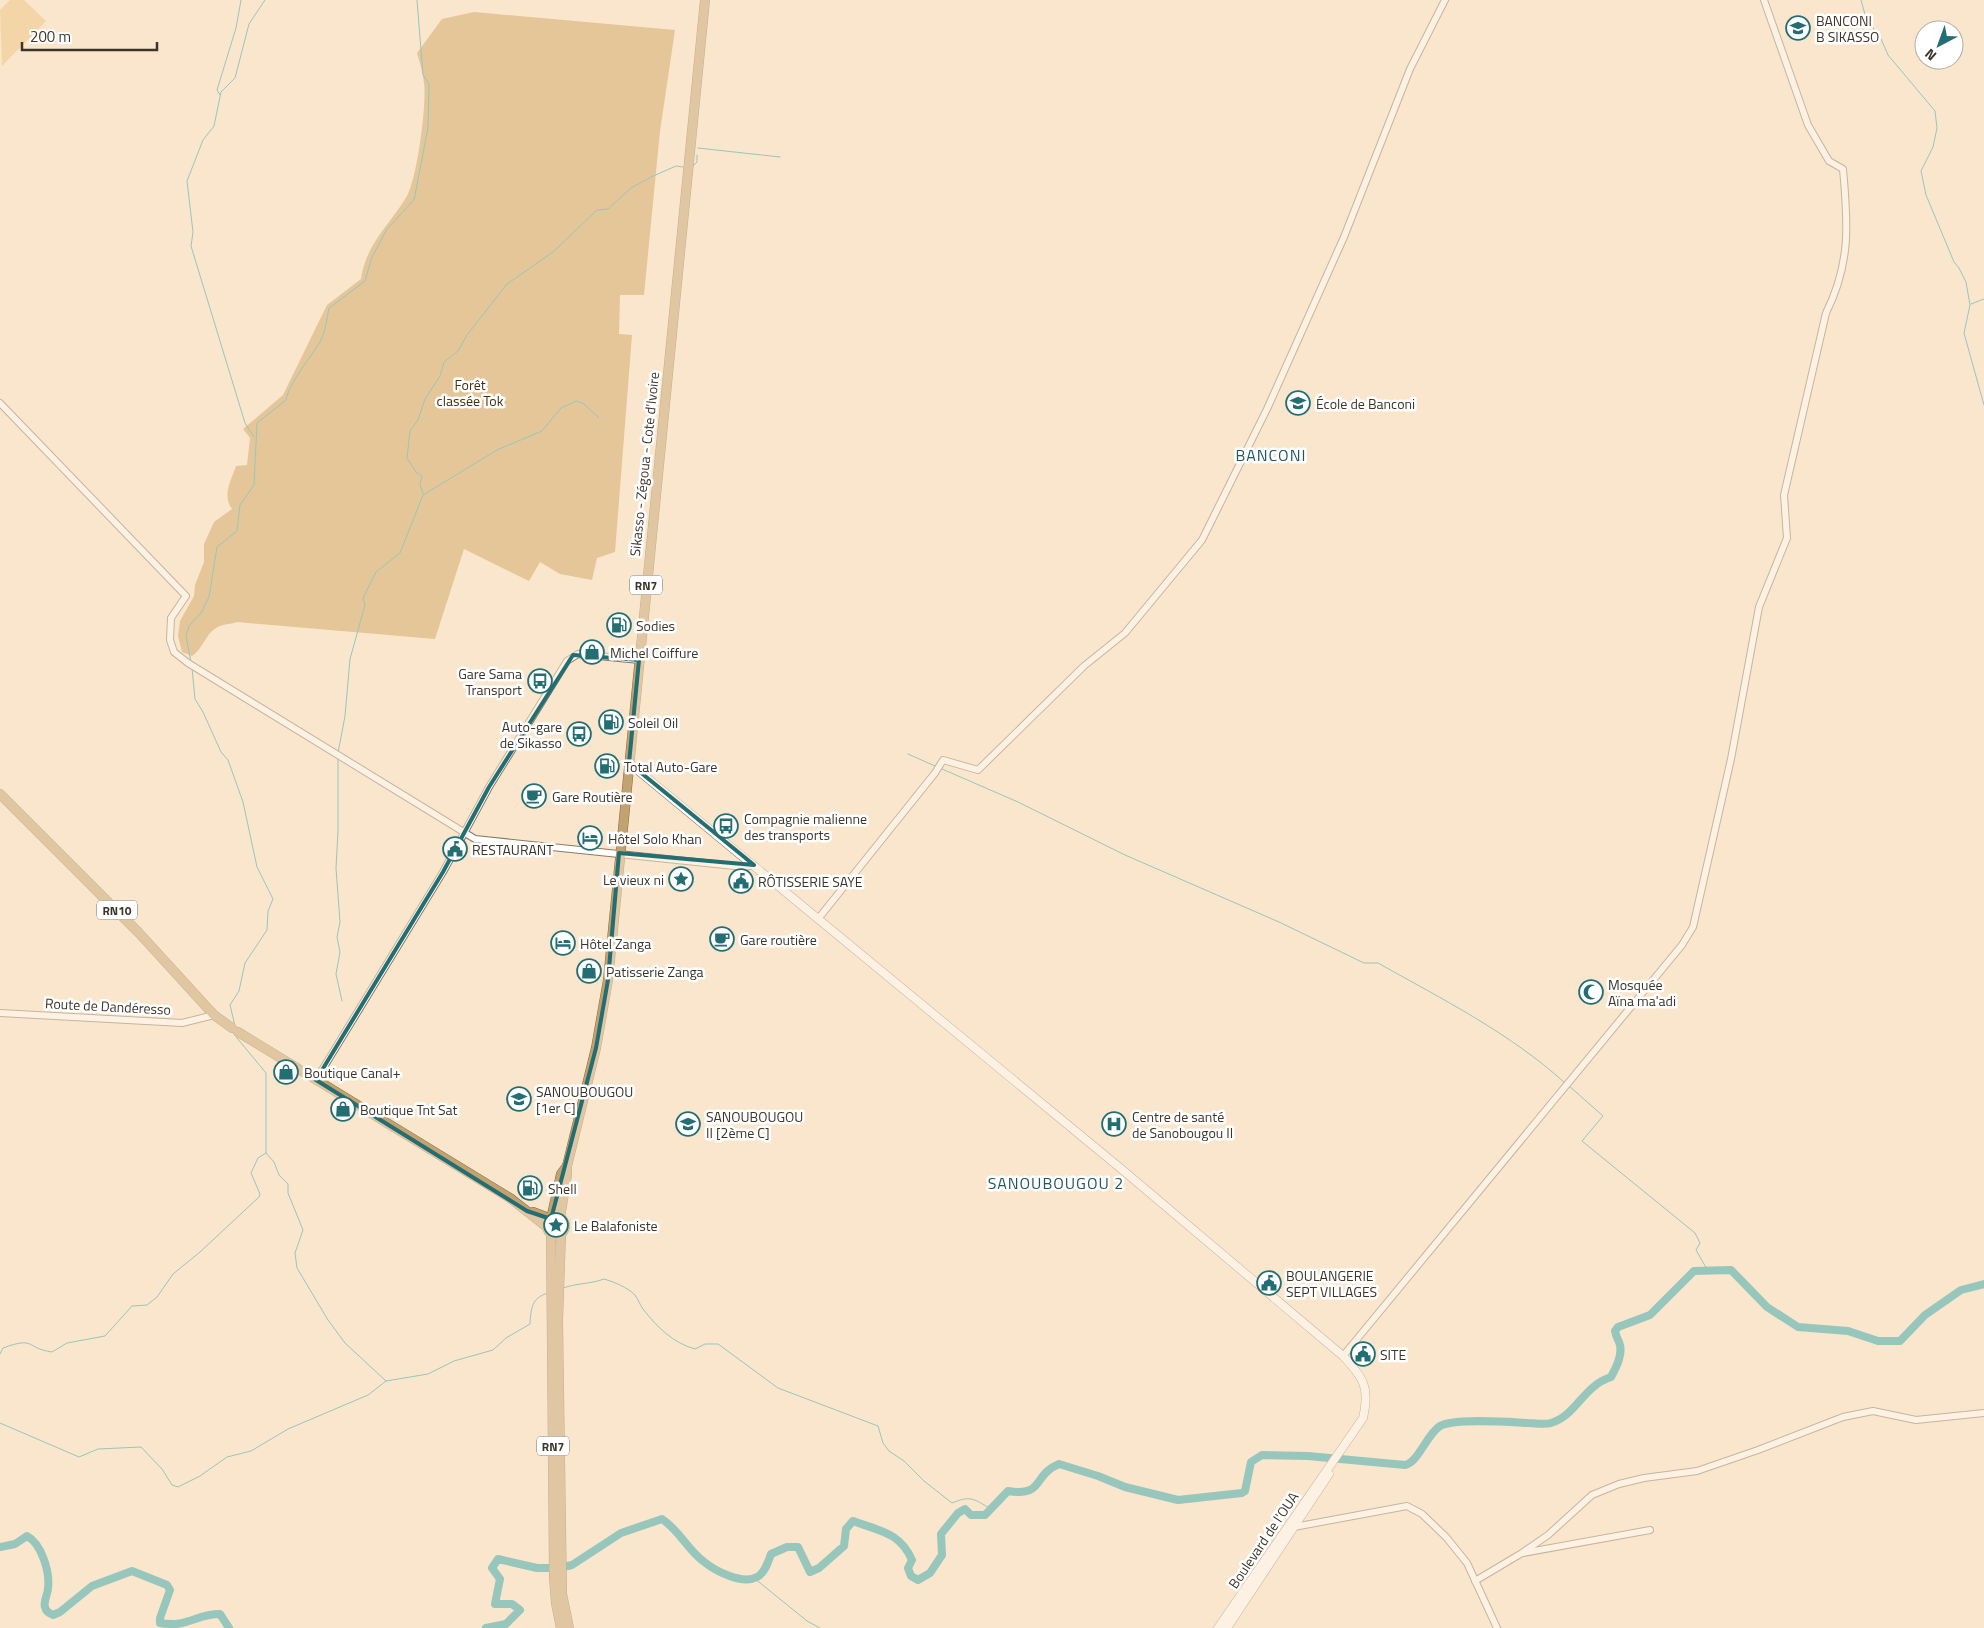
<svg xmlns="http://www.w3.org/2000/svg" width="1984" height="1628" font-family="'Titillium Web',sans-serif">
<rect width="100%" height="100%" fill="#f9e6cc"/>
<polygon fill="#eec17d" points="10,0 24,0 46,21 2,66 0,10"/>
<path fill="#cd9f59" d="M474,12L675,30L660,131L644,295H620L619,334L632,335L615,552L597,558L592,580L560,574L540,562L529,581L464,549L435,639L237,622C232,624 225,624 220,626C206,631 204,648 192,656L182,652L178,636L180,621L194,596L195,585L204,562V544L214,522L232,509C222,495 231,481 236,466L247,465L250,438L243,429L283,395L327,305L361,279C366,243 390,225 407,196C417,178 427,104 424,83C423,73 420,63 417,53L442,19Z"/>
<g fill="none" stroke-linecap="round" stroke-linejoin="round">
<g stroke="#21a0a9" stroke-width="1">
<polyline points="1861,0 1866,18 1881,39 1888,55 1935,111 1937,128 1933,147 1921,171 1926,195 1954,262 1959,268 1966,282 1970,305 1964,333 1984,405"/>
<polyline points="220,95 217,90 236,28 241,0"/>
<polyline points="698,148 780,157"/>
<polyline points="692,167 697,162 697,155"/>
<polyline points="1971,304 1984,299"/>
<polyline points="254,437 245,423 191,246 193,232 187,181 203,140 214,126 221,92 235,78 249,24 265,0"/>
<polyline points="423,493 420,485 422,476 416,472 407,458 410,431 418,420 425,399 440,376 444,362 458,351 467,335 507,284 553,252 597,210 608,209 631,188 651,177 676,166 683,167"/>
<path d="M191,662L186,636L189,626L201,613L209,597L217,547L237,531L240,505L254,485L257,423L286,400C289,383 311,357 320,342C325,333 327,318 329,308L365,281L372,257L387,229L414,200L428,128L429,84L423,75L417,0"/>
<polyline points="192,668 195,699 203,712 221,752 228,760 243,802 257,867 273,899 268,911 267,930 245,963 239,991 230,1005 235,1026"/>
<polyline points="338,753 345,716 350,659 365,605 363,598 376,572 400,553 423,495 497,450 542,431 561,408 576,401 584,404 599,418"/>
<polyline points="908,754 935,766"/>
<polyline points="338,757 338,831 336,868 340,922 337,937 340,952 336,974 342,1001"/>
<path d="M942,769L1018,802L1125,855L1279,922L1364,963H1378C1442,999 1510,1033 1565,1083"/>
<polyline points="236,1035 237,1038 266,1073 266,1153 274,1162 279,1175 288,1184 288,1193 303,1230 295,1253 297,1268 328,1320 345,1343 386,1381"/>
<polyline points="1568,1085 1603,1116 1582,1141 1695,1233 1700,1243 1696,1250 1708,1271"/>
<path d="M563,1288C577,1283 591,1284 604,1279C614,1282 627,1287 635,1295C638,1299 640,1305 643,1309C657,1327 673,1343 695,1349L705,1344H718L778,1388L878,1426L883,1443L889,1451L904,1461L924,1481L952,1503C971,1495 974,1499 991,1509"/>
<path d="M0,1354L3,1348C36,1336 25,1348 52,1352L67,1343L105,1336L132,1306L147,1305L157,1297L173,1274L200,1252L259,1197L260,1194L251,1173L258,1158L266,1153"/>
<path d="M0,1423L79,1457L98,1449L141,1447L162,1469L172,1485L178,1487L200,1476L227,1457L251,1451L288,1429L368,1395L386,1381L428,1374L454,1361L493,1350L506,1338L530,1324C531,1309 531,1298 548,1293"/>
<polyline points="754,1578 807,1621 820,1628"/>
</g>
<g stroke="#21a0a9" stroke-width="8">
<path d="M0,1547L15,1544L27,1536C42,1544 50,1573 48,1588C48,1595 43,1601 45,1607C46,1612 49,1613 53,1615L60,1612L92,1586L132,1571L167,1585L170,1590L160,1618V1623C188,1628 195,1614 220,1614L229,1628"/>
<path d="M486,1628L506,1624L520,1610L512,1604H495L500,1579L492,1568L498,1559L537,1568H559L572,1565L621,1533L662,1519C679,1530 687,1549 703,1561C715,1571 742,1585 757,1577C765,1573 768,1562 771,1554L787,1547H798L810,1572L819,1568L844,1546L846,1529L853,1521C879,1531 900,1532 912,1560L908,1568L911,1576L918,1580L930,1573L942,1555L941,1534L958,1513L965,1509L971,1515H985L1008,1491C1045,1497 1032,1475 1059,1464L1098,1476L1125,1487L1178,1500L1242,1493L1245,1491L1251,1462L1262,1455L1308,1456L1405,1465C1418,1463 1427,1434 1440,1426C1455,1418 1509,1422 1528,1423C1535,1423 1545,1425 1551,1423C1576,1416 1583,1386 1611,1377C1616,1368 1624,1353 1619,1342C1617,1338 1616,1336 1615,1331L1618,1327L1650,1315L1694,1271L1731,1270L1767,1307L1798,1327L1848,1331L1878,1341H1900L1925,1315L1961,1290L1984,1284"/>
</g>
<g stroke="#8a7a62" stroke-width="8">
<g id="tertiary">
<polyline points="0,403 186,596 171,618 170,640 174,652 188,663 475,839 744,867 754,865"/>
<polyline points="818,919 935,773 943,760 978,770 1084,666 1125,633 1202,540 1267,409 1344,237 1410,69 1445,0"/>
<polyline points="0,1013 182,1023 214,1015"/>
<polyline points="316,1080 443,872 489,787 567,661 578,654 639,660"/>
<path d="M1343,1356L1682,945L1693,927L1731,759L1759,607L1787,538L1784,495L1826,313C1851,263 1848,223 1843,169L1829,161L1808,125L1764,0"/>
<polyline points="1291,1525 1294,1527 1407,1506 1422,1514 1446,1537 1467,1563 1497,1628"/>
<polyline points="1523,1553 1650,1530"/>
<polyline points="1475,1581 1522,1553 1548,1535 1592,1495 1619,1484 1644,1478 1697,1471 1758,1450 1843,1417 1873,1411 1916,1420 1984,1413"/>
</g>
</g>
<g stroke="#8a7a62" stroke-width="9">
<g id="secondary">
<path d="M629,763L1119,1167L1343,1356C1364,1378 1370,1388 1363,1418L1218,1628"/>
<polyline points="1227,1628 1329,1474"/>
</g>
</g>
<g stroke="#896d41" stroke-width="10">
<g id="trunk">
<polyline points="0,794 139,933 214,1015 232,1028"/>
<polyline points="238,1032 510,1198 547,1227"/>
<polyline points="533,1212 551,1219 561,1174 567,1166"/>
<circle cx="556" cy="1226" r="9"/>
<polyline points="560,1218 567,1175 567,1166 596,1048 608,980 705,0"/>
<polyline points="551,1234 554,1577 556,1603 561,1628"/>
<polyline points="561,1234 558,1321 562,1594 569,1628"/>
</g>
</g>
<use href="#tertiary" stroke="#fff" stroke-width="6"/>
<use href="#secondary" stroke="#fff" stroke-width="8"/>
<use href="#trunk" stroke="#c2a270" stroke-width="9"/>
</g>
<path d="M0 0H1984V1628H0ZM573,655L639,660L629,763L754,865L619,853L608,980L596,1048L551,1219L527,1211L316,1080L443,872L489,787Z" fill="#f9e6cc" fill-opacity=".55" fill-rule="evenodd"/>
<path fill="none" stroke="#236e73" stroke-width="4" stroke-linejoin="round" d="M573,655L639,660L629,763L754,865L619,853L608,980L596,1048L551,1219L527,1211L316,1080L443,872L489,787Z"/>
<defs>
<g id="school-ring" transform="scale(1.25)"><circle r="9.5" fill="#fff" stroke="#236e73" stroke-width="1.5"/><path d="M0-5L7-2L0 1L-7-2ZM-4 1L0 2.5L4 1V4Q0 6-4 4Z" fill="#236e73"/></g>
<g id="fuel-ring" transform="scale(1.25)"><circle r="9.5" fill="#fff" stroke="#236e73" stroke-width="1.5"/><path d="M-5.5-6h7V0h2V4h1.3V-2.5L3-4.5l.8-.8L6-3V5H2.5V1h-1V6h-7ZM-4.2-4.7v3.2H.2V-4.7Z" fill="#236e73"/></g>
<g id="shop-ring" transform="scale(1.25)"><circle r="9.5" fill="#fff" stroke="#236e73" stroke-width="1.5"/><path d="M-5-2.5h2.3a2.7 3.5 0 0 1 5.4 0H5L5.5 6h-11ZM-1.5-2.5h3a1.5 2.3 0 0 0-3 0Z" fill="#236e73"/></g>
<g id="bus-ring" transform="scale(1.25)"><circle r="9.5" fill="#fff" stroke="#236e73" stroke-width="1.5"/><path d="M-5-6H5V4H4V6H2V4H-2V6H-4V4H-5ZM-3.5-4V0h7V-4ZM-3.5 1.2v1.5H-2V1.2ZM2 1.2v1.5H3.5V1.2Z" fill="#236e73"/></g>
<g id="cafe-ring" transform="scale(1.25)"><circle r="9.5" fill="#fff" stroke="#236e73" stroke-width="1.5"/><path d="M-5.5-4.5H6V0H3Q3 3.5 0 3.5H-2.5Q-5.5 3.5-5.5 0ZM3-3.2v2h1.7v-2ZM-6 4.5H4V6H-6Z" fill="#236e73"/></g>
<g id="hotel-ring" transform="scale(1.25)"><circle r="9.5" fill="#fff" stroke="#236e73" stroke-width="1.5"/><path d="M-6-4.5h1.5V1H6V5H4.5V3h-9V5H-6ZM-4 0a1.8 1.8 0 1 1 3.6 0ZM.5 0V-2.5h3Q6-2.5 6 0Z" fill="#236e73"/></g>
<g id="civic-ring" transform="scale(1.25)"><circle r="9.5" fill="#fff" stroke="#236e73" stroke-width="1.5"/><path d="M-.6-6.5H3V-4.5H.6V-3L4-1V1h2V6H-6V1h2V-1L-.6-3ZM-1.2 2.5V6h2.4V2.5Z" fill="#236e73"/></g>
<g id="sight-ring" transform="scale(1.25)"><circle r="9.5" fill="#fff" stroke="#236e73" stroke-width="1.5"/><path d="M0-6L1.8-2.2L6-1.7L2.9 1.2L3.7 5.4L0 3.3L-3.7 5.4L-2.9 1.2L-6-1.7L-1.8-2.2Z" fill="#236e73"/></g>
<g id="mosque-ring" transform="scale(1.25)"><circle r="9.5" fill="#fff" stroke="#236e73" stroke-width="1.5"/><path d="M3.5-4.9A6 6 0 1 0 3.5 4.9A5 5 0 1 1 3.5-4.9Z" fill="#236e73"/></g>
<g id="hospital-ring" transform="scale(1.25)"><circle r="9.5" fill="#fff" stroke="#236e73" stroke-width="1.5"/><path d="M-5-5h3v3.5h4V-5h3V5h-3V1.5h-4V5h-3Z" fill="#236e73"/></g>
</defs>
<g fill-rule="evenodd">
<use href="#school-ring" x="1798" y="28"/>
<use href="#school-ring" x="1298" y="403"/>
<use href="#fuel-ring" x="619" y="625"/>
<use href="#shop-ring" x="592" y="652"/>
<use href="#bus-ring" x="540" y="681"/>
<use href="#fuel-ring" x="611" y="722"/>
<use href="#bus-ring" x="579" y="734"/>
<use href="#fuel-ring" x="607" y="766"/>
<use href="#cafe-ring" x="534" y="796"/>
<use href="#bus-ring" x="726" y="826"/>
<use href="#hotel-ring" x="590" y="838"/>
<use href="#civic-ring" x="455" y="849"/>
<use href="#sight-ring" x="681" y="879"/>
<use href="#civic-ring" x="741" y="881"/>
<use href="#cafe-ring" x="722" y="939"/>
<use href="#hotel-ring" x="563" y="943"/>
<use href="#shop-ring" x="589" y="971"/>
<use href="#mosque-ring" x="1591" y="992"/>
<use href="#shop-ring" x="286" y="1072"/>
<use href="#school-ring" x="519" y="1099"/>
<use href="#shop-ring" x="343" y="1109"/>
<use href="#school-ring" x="688" y="1124"/>
<use href="#hospital-ring" x="1114" y="1124"/>
<use href="#fuel-ring" x="530" y="1188"/>
<use href="#sight-ring" x="556" y="1225"/>
<use href="#civic-ring" x="1269" y="1283"/>
<use href="#civic-ring" x="1363" y="1354"/>
</g>
<g text-anchor="middle" dominant-baseline="central" stroke-width="5" stroke-linejoin="round" paint-order="stroke">
<g fill="#fff" stroke="#76726b" stroke-width="1">
<rect x="630" y="575.5" width="32" height="19" rx="4"/>
<rect x="97" y="900.5" width="40" height="19" rx="4"/>
<rect x="537" y="1436.5" width="32" height="19" rx="4"/>
</g>
<g font-size="12" font-weight="bold" fill="#3c352b">
<text x="646" y="585">RN7</text>
<text x="117" y="910">RN10</text>
<text x="553" y="1446">RN7</text>
</g>
<g font-size="14" fill="#3c352b" stroke="#fff" text-anchor="start">
<text x="1816" y="20">BANCONI<tspan x="1816" dy="16">B SIKASSO</tspan></text>
<text x="1316" y="403">École de Banconi</text>
<text x="636" y="625">Sodies</text>
<text x="610" y="652">Michel Coiffure</text>
<text x="522" y="673" text-anchor="end">Gare Sama<tspan x="522" dy="16">Transport</tspan></text>
<text x="628" y="722">Soleil Oil</text>
<text x="562" y="726" text-anchor="end">Auto-gare<tspan x="562" dy="16">de Sikasso</tspan></text>
<text x="624" y="766">Total Auto-Gare</text>
<text x="552" y="796">Gare Routière</text>
<text x="744" y="818">Compagnie malienne<tspan x="744" dy="16">des transports</tspan></text>
<text x="608" y="838">Hôtel Solo Khan</text>
<text x="472" y="849">RESTAURANT</text>
<text x="664" y="879" text-anchor="end">Le vieux ni</text>
<text x="758" y="881">RÔTISSERIE SAYE</text>
<text x="740" y="939">Gare routière</text>
<text x="580" y="943">Hôtel Zanga</text>
<text x="606" y="971">Patisserie Zanga</text>
<text x="1608" y="984">Mosquée<tspan x="1608" dy="16">Aïna ma'adi</tspan></text>
<text x="304" y="1072">Boutique Canal+</text>
<text x="536" y="1091">SANOUBOUGOU<tspan x="536" dy="16">[1er C]</tspan></text>
<text x="360" y="1109">Boutique Tnt Sat</text>
<text x="706" y="1116">SANOUBOUGOU<tspan x="706" dy="16">II [2ème C]</tspan></text>
<text x="1132" y="1116">Centre de santé<tspan x="1132" dy="16">de Sanobougou II</tspan></text>
<text x="548" y="1188">Shell</text>
<text x="574" y="1225">Le Balafoniste</text>
<text x="1286" y="1275">BOULANGERIE<tspan x="1286" dy="16">SEPT VILLAGES</tspan></text>
<text x="1380" y="1354">SITE</text>
</g>
<g font-size="14" fill="#433011" stroke="#fff">
<text x="470" y="384">Forêt<tspan x="470" dy="16">classée Tok</tspan></text>
</g>
<g font-size="14" fill="#3c352b" stroke="#fff">
<text transform="translate(644 464) rotate(-84)">Sikasso - Zégoua - Cote d'Ivoire</text>
<text transform="translate(108 1006) rotate(3)">Route de Dandéresso</text>
<text transform="translate(1263 1540) rotate(-56)">Boulevard de l'OUA</text>
</g>
<g font-size="16" letter-spacing="1" fill="#1e595e" stroke="#fff">
<text x="1271" y="455">BANCONI</text>
<text x="1056" y="1183">SANOUBOUGOU 2</text>
</g>
</g>
<g transform="translate(1939 45) rotate(221)"><circle r="24" fill="#ffffff" stroke="#b1aeaa"/>
<path d="M0-4L9 19L0 12L-9 19Z" fill="#236e73"/>
<text y="-8" font-size="14" font-weight="bold" text-anchor="middle" fill="#3c352b">N</text>
</g>
<path d="M22 42v8h135v-8" fill="none" stroke="#3c352b" stroke-width="2.5"/>
<text x="30" y="42" font-size="15" fill="#3c352b" stroke="#ffffff" stroke-width="4" paint-order="stroke">200 m</text>
</svg>
